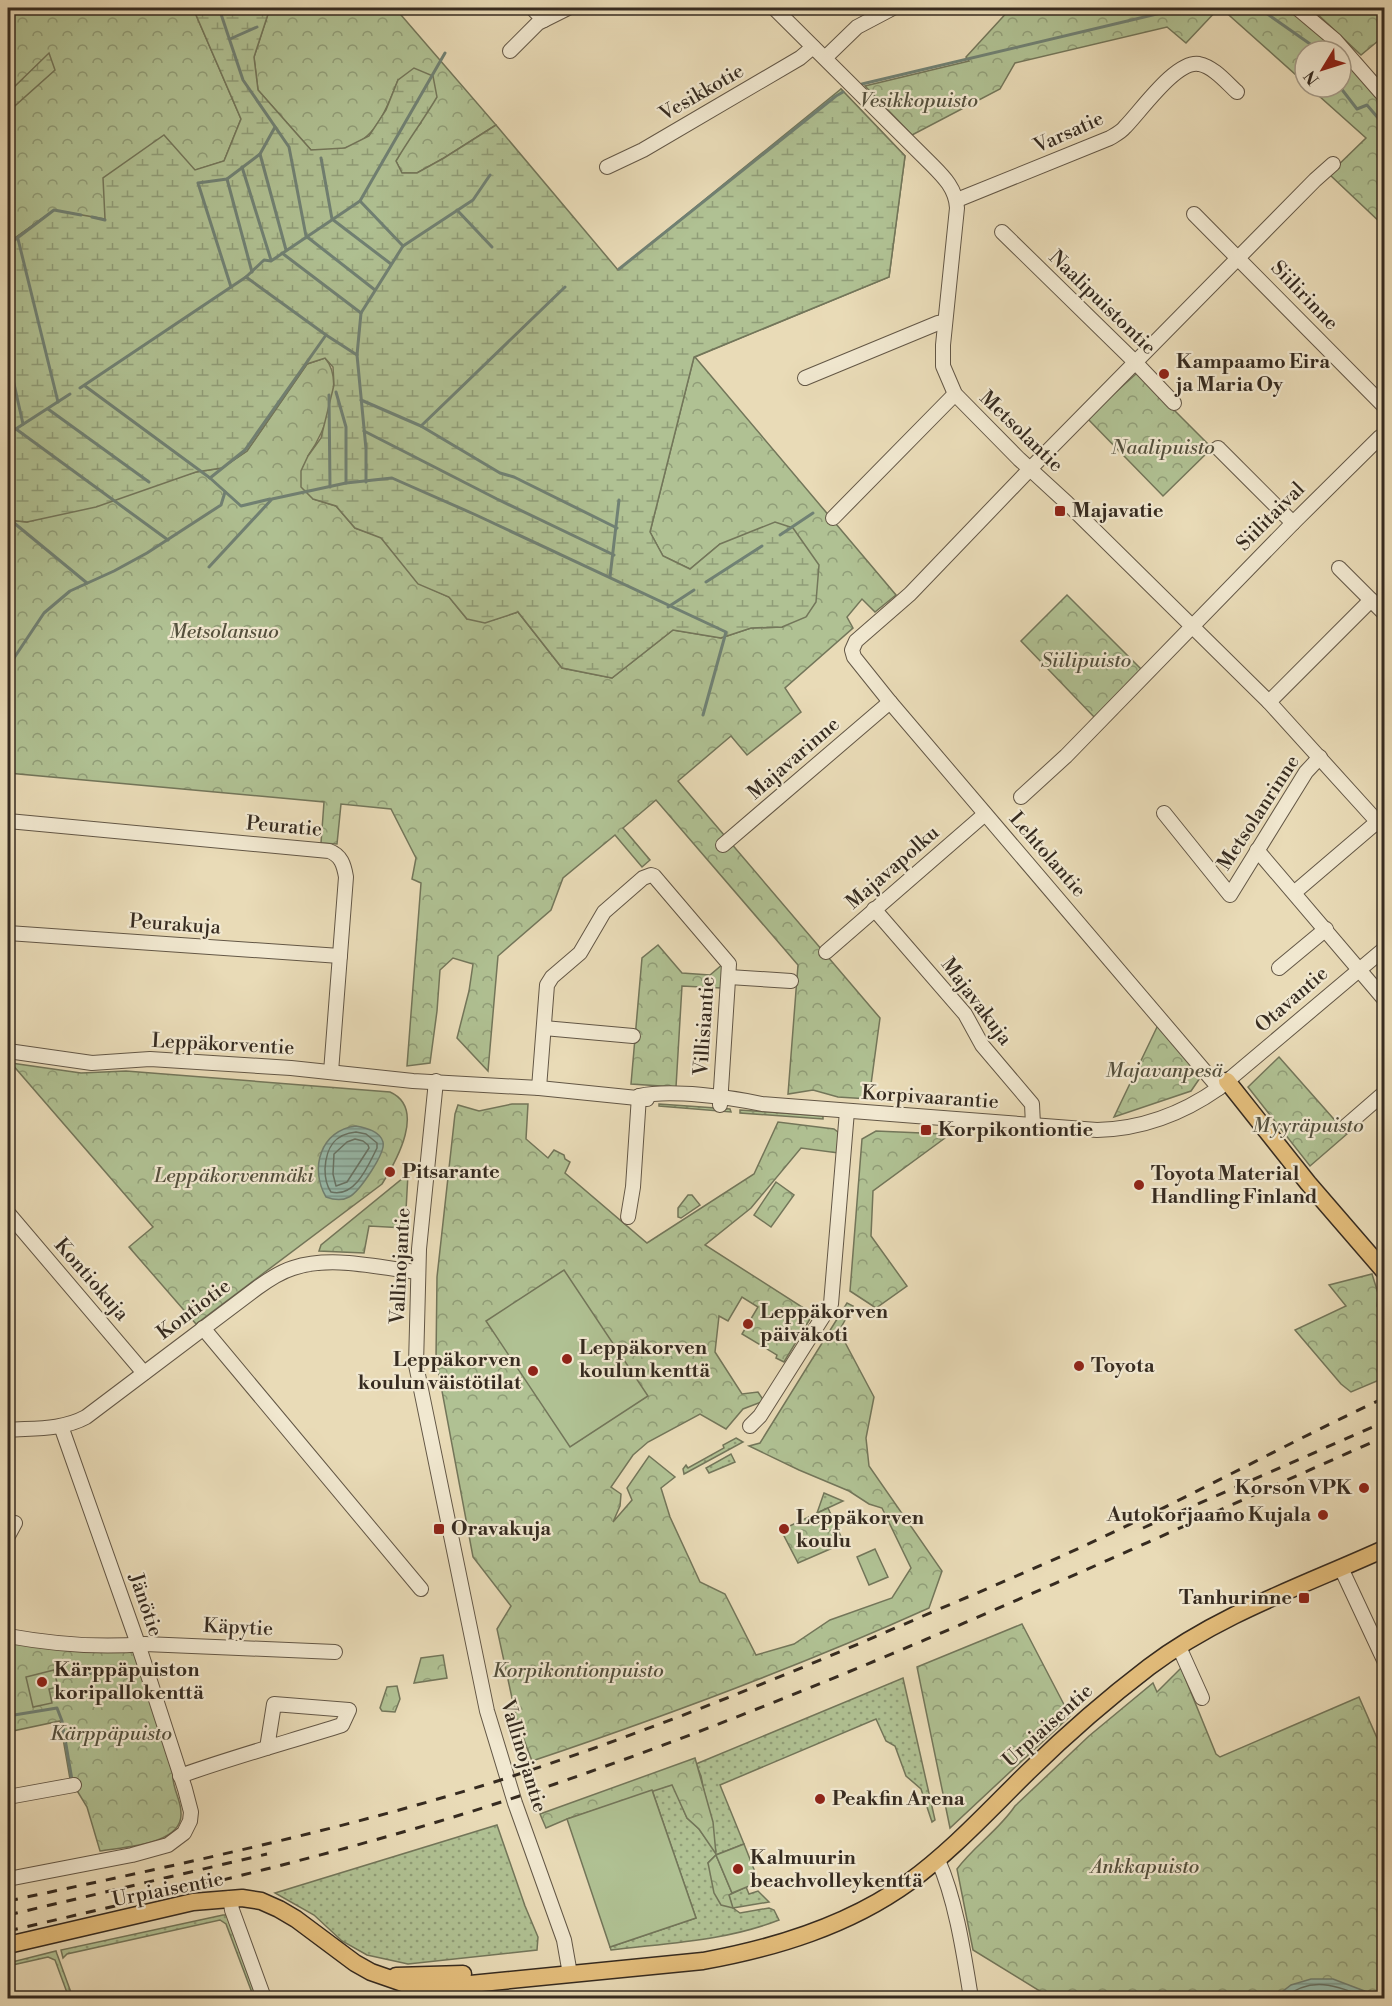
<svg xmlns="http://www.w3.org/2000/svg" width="1392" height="2006" font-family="'Libre Bodoni',serif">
<defs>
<pattern id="grass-dots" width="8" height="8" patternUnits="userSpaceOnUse" patternTransform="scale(1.5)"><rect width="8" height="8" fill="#b0c193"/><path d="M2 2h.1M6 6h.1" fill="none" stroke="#909d78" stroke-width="1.8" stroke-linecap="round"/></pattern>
<pattern id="forest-crowns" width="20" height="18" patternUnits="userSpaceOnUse" patternTransform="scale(1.5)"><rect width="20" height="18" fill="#b0c193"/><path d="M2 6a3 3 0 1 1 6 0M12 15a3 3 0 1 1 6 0" fill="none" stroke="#909d78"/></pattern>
<pattern id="wetland-marsh" width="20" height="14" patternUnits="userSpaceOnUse" patternTransform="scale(1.5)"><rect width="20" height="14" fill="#b0c193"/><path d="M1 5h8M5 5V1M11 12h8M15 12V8" fill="none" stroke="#909d78"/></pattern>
<pattern id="water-rules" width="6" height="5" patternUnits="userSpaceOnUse" patternTransform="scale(1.5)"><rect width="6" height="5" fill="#97bbac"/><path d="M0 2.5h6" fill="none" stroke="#7c988c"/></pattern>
</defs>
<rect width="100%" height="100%" fill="#e9dbb7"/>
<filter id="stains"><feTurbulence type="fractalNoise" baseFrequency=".00333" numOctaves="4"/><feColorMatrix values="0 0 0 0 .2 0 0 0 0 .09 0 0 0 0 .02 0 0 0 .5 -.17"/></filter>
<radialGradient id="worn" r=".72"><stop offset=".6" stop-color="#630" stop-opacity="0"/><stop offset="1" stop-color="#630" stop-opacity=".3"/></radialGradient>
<g fill="url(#grass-dots)" stroke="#73765a" stroke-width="1.5">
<polygon points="659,1104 730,1109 731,1112 659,1106"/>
<polygon points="740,1110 823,1116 823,1119 740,1113"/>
<polygon points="736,1438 743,1442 684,1474 683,1469 686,1465 688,1468 724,1448 723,1445"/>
<polygon points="731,1454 735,1462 709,1473 706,1468"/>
<polygon points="824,1493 843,1501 817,1513"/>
<path d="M903,1678L935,1820L932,1822L921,1789L906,1776L895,1746L886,1741L876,1719L720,1785L744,1844L716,1855L708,1863L732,1907L729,1895L746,1887L749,1894L758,1891L769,1902L733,1908L740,1913L769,1908L774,1910L779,1920C726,1941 668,1943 611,1950L610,1947L696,1918L652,1790L673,1784L687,1818L699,1829L716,1852L701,1776L696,1764Z"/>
<polygon points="497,1825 525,1906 538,1937 537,1950 408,1964 367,1955 342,1941 314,1915 275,1893"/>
<polygon points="223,1915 228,1915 259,1998 254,1998 226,1924 220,1920 67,1954 63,1958 61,1950"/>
<polygon points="56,1951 57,1954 73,1998 69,1998 55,1960 48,1957 8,1966 8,1963"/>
</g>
<g fill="url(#forest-crowns)" stroke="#73765a" stroke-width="1.5">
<polygon points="8,8 193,8 241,119 224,161 196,170 105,220 54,210 8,243 8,112 49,54 8,93"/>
<path d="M270,8H395L496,125L444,158L417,173H402L396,161L411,134L421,123L398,80C387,108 376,140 345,148C335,151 322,150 311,150L258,90L254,57Z"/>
<polygon points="1011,8 1219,8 1186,43 1167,27 1015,63 1000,89 912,135 865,86 969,61 966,57"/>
<polygon points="1221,8 1287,8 1338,51 1305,51 1305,83"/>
<polygon points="1311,8 1384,8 1384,36 1361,55"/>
<polygon points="1341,55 1384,106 1384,226 1329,174 1366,138 1309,87 1341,87"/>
<path d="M841,89L905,156L889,277L695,357L896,595L875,612L862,599L847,617L853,628L785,688L801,712L747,755L731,736L678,781L880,1018L869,1099L838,1097L813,1090L788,1094L798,965L656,800L623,828L650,860L642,867L615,835L563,878L551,910L498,956L488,1071L457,1038L469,991L473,964L453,958L440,970L437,1011L430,1063L407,1066L421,883L412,879L416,858L391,809L341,804L337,844L321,843L324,802L8,773V520L27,522L196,472L222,468L247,451L307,364L325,358C346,382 324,433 308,456L313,499L336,506L355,528L381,537L418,583L449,597L467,619L493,620L518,612L562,668L612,678L673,630L721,638L751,628L782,627L720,544L690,569L663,556L650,532L694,357Z"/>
<polygon points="1137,373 1212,448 1163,496 1087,418"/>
<polygon points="1067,595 1144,672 1096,719 1021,641"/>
<polygon points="658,945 682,973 710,975 723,964 721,988 682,986 676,1087 631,1084 642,958"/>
<polygon points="1158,1025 1202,1075 1191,1091 1114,1117"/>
<polygon points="1279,1057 1347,1134 1310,1166 1248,1087"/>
<path d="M11,1063L81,1073L126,1071L390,1092C426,1108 397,1160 382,1184L196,1324L129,1247L153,1227Z"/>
<path d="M512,1104H528L526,1139L548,1158L554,1150L564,1155L565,1159L570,1162L565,1173L647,1243L754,1174L778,1122L834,1129L838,1132V1153L801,1148L751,1208L705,1245L813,1314L784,1362L776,1358L777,1355L742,1334L758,1307L742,1297L728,1321L719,1316L715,1352L742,1394L758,1392L764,1401L743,1409L726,1429L700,1414L648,1442L633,1455L611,1487L621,1494L620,1506L613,1522L632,1500L627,1488L649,1456L675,1477L661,1488L670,1517L700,1582L725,1594L756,1655L794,1644L830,1620L892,1598L911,1568L882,1508L869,1504L849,1491L799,1470L749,1446L760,1443L847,1303L853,1306L839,1331L874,1397L866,1438L869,1466L942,1571L929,1608C800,1666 666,1716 532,1761L517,1721L497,1629L511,1606L473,1557L436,1359L437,1277L455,1114L458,1105L479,1111Z"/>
<polygon points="876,1131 944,1134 945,1138 873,1191 871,1236 907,1286 876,1308 850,1291 862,1139"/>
<polygon points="408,1174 405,1228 369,1226 364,1253 319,1251 321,1245"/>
<polygon points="776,1182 794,1195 771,1227 754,1215"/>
<polygon points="688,1195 692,1195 700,1205 681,1218 678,1217 678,1208"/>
<polygon points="1372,1274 1378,1293 1377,1306 1384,1319 1384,1378 1351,1392 1341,1384 1295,1330 1346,1306 1329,1285"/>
<polygon points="828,1508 844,1543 798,1563 781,1530"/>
<polygon points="1022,1624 1070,1716 950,1828 917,1667"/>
<path d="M8,1638L132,1651L136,1655L173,1773C171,1786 181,1799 181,1813C183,1845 123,1847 100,1851L87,1807L70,1779L60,1721L8,1732Z"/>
<polygon points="443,1655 447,1678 414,1683 421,1658"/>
<path d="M1181,1668L1216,1754L1220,1757L1359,1697L1384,1754V1998H1051L973,1950L957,1869C974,1846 999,1830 1015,1806L1089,1736L1153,1683L1157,1692Z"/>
<polygon points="397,1686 400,1699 395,1712 382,1711 380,1708 387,1687"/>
<polygon points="695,1758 713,1822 716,1854 699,1829 687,1818 672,1785 567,1819 546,1828 540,1814"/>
<polygon points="716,1855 732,1893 729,1895 733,1908 721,1905 714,1893 708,1863"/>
</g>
<g fill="url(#wetland-marsh)" stroke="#73765a" stroke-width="1.5">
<path d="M193,8H270L254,57L258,90L311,150L345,148L369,136L386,110L398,80L414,68L433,76L437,97C424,119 409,139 396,161L402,173H417L444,158L496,125L618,270L841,89L905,156L889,277L694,357L650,532L663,556L690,569L720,544L775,522L793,528L819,565L816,602L806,617L782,627L751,628L721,638L673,630L612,678L562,668L518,612L485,623L467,619L449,597L418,584L381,538L355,528L336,506L313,499L301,487V471L308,456L321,438L334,385L333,367L325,358L307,364L247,451L222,468L196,472L96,507L27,522L8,520V243L54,210L105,219L103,178L164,135L195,170L224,161L241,119Z"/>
<polygon points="49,53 55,70 8,112 8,93"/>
</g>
<g fill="#b0c193" stroke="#73765a" stroke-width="1.5">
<polygon points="564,1270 648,1396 570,1447 486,1321"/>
<polygon points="875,1549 888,1577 869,1585 857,1557"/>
<polygon points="54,1670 58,1687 49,1689 52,1703 33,1707 26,1677"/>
<polygon points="652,1790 696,1918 610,1947 567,1819"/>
<polygon points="744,1844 759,1882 732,1893 716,1855"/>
</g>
<g fill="url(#water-rules)" stroke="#708174" stroke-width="1.5">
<path d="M356,1126C366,1128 380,1131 383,1142C386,1153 359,1192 349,1197C342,1201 334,1200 326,1197C309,1168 321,1130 356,1126Z"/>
<polygon points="1311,1979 1333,1979 1375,1995 1378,1998 1274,1998 1291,1985"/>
</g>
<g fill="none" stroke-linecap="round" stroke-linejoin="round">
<g stroke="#667366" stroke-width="1.5">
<path d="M356,1132L366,1134L377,1143V1148C368,1166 355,1198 331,1192C326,1185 325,1177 325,1169C326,1148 334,1134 356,1132Z"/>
<polygon points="355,1139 363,1141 368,1145 369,1148 347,1182 336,1186 333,1174 334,1154 347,1142"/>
<path d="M1284,1998C1312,1975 1337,1986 1367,1998"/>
</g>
<g stroke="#708174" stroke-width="3">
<polyline points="219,8 243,80 289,147 306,236 375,290"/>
<polyline points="1247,8 1266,13 1287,11"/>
<polyline points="1266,13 1313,46 1318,51"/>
<polyline points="230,39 257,27"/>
<polyline points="862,84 1182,8"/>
<polyline points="1340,87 1357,109 1367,105 1384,125"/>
<polyline points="260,154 286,250"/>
<polyline points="321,158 332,219 391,264"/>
<polyline points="242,167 271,260"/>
<polyline points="227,179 252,272"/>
<polyline points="360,201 403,246"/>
<polyline points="457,210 492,247"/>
<polyline points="92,217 105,220"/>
<polyline points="18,239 58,402"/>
<polyline points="8,245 54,210 81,215"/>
<polyline points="282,253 361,313"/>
<polyline points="619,269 836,96 843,92"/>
<polyline points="246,277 326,335 357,355"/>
<polyline points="231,287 198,183 227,179 260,154 275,127"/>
<polyline points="8,357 23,424"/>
<polyline points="85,386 210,478 241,506 270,499"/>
<polyline points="80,388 246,277 264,260 271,261 360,201 445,53"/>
<polyline points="336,392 346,427 346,483"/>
<polyline points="329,395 330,487"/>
<polyline points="361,400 421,426 500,473 514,477 617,528"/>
<polyline points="48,409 149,482"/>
<polyline points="421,426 565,287"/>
<polyline points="16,429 168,540"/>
<polyline points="364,431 497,499 614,555"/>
<polyline points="8,434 70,394"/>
<polyline points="210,478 245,450 326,335"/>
<polyline points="366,482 366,449 357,355 361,313 403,246 473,200 490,175"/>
<polyline points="8,518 87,583"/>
<polyline points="780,535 813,513"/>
<polyline points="209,567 272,499 346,483 392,478 476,515 726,632 703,715"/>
<polyline points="610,577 619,500"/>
<polyline points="706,582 762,546"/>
<polyline points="668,607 694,590"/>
<polyline points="8,667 44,613 70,591 114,571 147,553 221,505 225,492"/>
<polyline points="71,1677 98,1672"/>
<polyline points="8,1716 57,1708 62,1721 72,1780"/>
</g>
<g stroke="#635746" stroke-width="16">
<g id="minor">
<polyline points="532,8 544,20"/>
<path d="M774,8L932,165C944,177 956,189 957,208L943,345V366L955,394L1019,459L1067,503L1269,702L1384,829"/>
<polyline points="1297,8 1335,40 1384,96"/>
<polyline points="510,51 538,23 568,8"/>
<polyline points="825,58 857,27 893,8"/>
<polyline points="607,167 643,150 800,58 813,47"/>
<path d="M957,200L1110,138C1115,135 1121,132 1125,127C1141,111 1176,60 1199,64C1214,67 1226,82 1237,92"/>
<polyline points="1194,214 1384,406"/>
<polyline points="1002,232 1135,362 1174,403"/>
<polyline points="805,378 938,323 945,322"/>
<polyline points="1218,448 1293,523"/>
<polyline points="833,518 955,394"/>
<polyline points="1339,568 1384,613"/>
<polyline points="1269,702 1371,600"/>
<polyline points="1021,797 1066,756 1293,523 1380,437"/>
<polyline points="1164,813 1230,895 1306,772 1320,757"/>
<path d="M8,821L329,851C341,855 344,865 346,877L331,1072"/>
<polyline points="723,845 890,702"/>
<polyline points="1257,850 1384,999"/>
<polyline points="1295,892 1377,822"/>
<polyline points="874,909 965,1014 982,1045 1032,1104 1033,1125"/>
<polyline points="8,933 340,956"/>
<polyline points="826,952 985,814"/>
<polyline points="1279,968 1326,929"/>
<polyline points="729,977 791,981"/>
<polyline points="544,1028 633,1036"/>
<polyline points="8,1051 92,1063 150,1059 291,1068 413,1081 539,1088 647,1099"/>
<polyline points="436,1081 419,1249 416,1365 487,1711 515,1803 564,1940 570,1974"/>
<polyline points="539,1088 547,985 552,977 580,953 604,912 643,878 651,875 654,876 729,964 720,1105"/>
<polyline points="1219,1088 890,702 854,657 852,650 856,641 910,594 1030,469 1315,180 1333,164"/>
<path d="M639,1096C671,1089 729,1097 762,1104L1097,1130C1142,1129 1182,1114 1219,1088L1384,949"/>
<polyline points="1346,1126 1384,1093"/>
<polyline points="8,1213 144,1373"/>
<polyline points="628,1217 633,1187 639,1096"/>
<polyline points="203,1328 421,1589"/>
<polyline points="750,1426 760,1416 831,1304 847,1111"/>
<path d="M8,1430C34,1428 62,1430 86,1417L257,1288C268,1280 280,1272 293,1268C333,1255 378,1268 418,1272"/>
<polyline points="8,1536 15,1523"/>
<polyline points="1341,1568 1384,1660"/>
<path d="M8,1636C52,1644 100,1648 145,1644L335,1652"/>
<polyline points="1179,1647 1202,1698"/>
<path d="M180,1776C233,1757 288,1742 342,1725L349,1710L274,1704L267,1748"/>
<polyline points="8,1797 74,1785"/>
<path d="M938,1860C956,1900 964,1955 971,1998"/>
<polyline points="8,1879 132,1855 168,1845 184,1833 190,1821 191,1812 185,1789 138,1644 61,1426"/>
<polyline points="230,1898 232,1910 264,1998"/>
</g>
</g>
<g stroke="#362b20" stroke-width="19">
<g id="major">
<polyline points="1227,1081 1308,1183 1384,1271"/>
<path d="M8,1945L193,1902L242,1898L261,1901L279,1909L296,1919L355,1963L371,1972L420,1989L703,1961C775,1948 848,1926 909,1882C953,1850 990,1809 1029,1771C1067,1734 1107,1699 1149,1667C1219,1614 1305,1585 1384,1549"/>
<polyline points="396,1976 463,1974"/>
</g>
</g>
<use href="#minor" stroke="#f1e8d0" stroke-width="14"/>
<use href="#major" stroke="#e4be7c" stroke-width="16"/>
<g stroke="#362b20" stroke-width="3" stroke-dasharray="10 10" stroke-linecap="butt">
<polyline points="1143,1528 1384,1422"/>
<path d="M8,1901C177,1865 345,1830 510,1777C650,1731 788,1675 923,1616C982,1591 1041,1566 1099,1539C1195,1494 1288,1443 1384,1398"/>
<polyline points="8,1915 267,1854"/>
<path d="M8,1931C192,1888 376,1846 555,1784C839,1686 1110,1558 1384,1437"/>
</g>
</g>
<g fill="#8f2418" stroke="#f1e8d0" stroke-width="2">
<circle cx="1164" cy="374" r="6"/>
<rect x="1054" y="505" width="12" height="12" rx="3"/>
<rect x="920" y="1124" width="12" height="12" rx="3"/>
<circle cx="390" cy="1172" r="6"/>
<circle cx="1139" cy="1185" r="6"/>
<circle cx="748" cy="1324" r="6"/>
<circle cx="567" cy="1359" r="6"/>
<circle cx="1079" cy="1366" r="6"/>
<circle cx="533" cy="1371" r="6"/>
<circle cx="1364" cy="1488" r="6"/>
<circle cx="1323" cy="1515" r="6"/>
<rect x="433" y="1523" width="12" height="12" rx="3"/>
<circle cx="784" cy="1529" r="6"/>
<rect x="1298" y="1592" width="12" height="12" rx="3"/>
<circle cx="42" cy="1682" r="6"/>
<circle cx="820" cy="1799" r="6"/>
<circle cx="738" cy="1869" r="6"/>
</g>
<g text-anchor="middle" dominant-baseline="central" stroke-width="4.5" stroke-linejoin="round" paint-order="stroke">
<g font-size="20" fill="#362b20" stroke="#f1e8d0">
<text transform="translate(702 93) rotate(-30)">Vesikkotie</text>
<text transform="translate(1069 133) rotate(-24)">Varsatie</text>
<text transform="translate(1304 296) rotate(46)">Siilirinne</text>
<text transform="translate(1102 303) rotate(44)">Naalipuistontie</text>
<text transform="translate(1021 432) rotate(44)">Metsolantie</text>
<text transform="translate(1271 517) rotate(-45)">Siilitaival</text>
<text transform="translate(794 759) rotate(-41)">Majavarinne</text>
<text transform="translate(1259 813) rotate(-57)">Metsolanrinne</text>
<text transform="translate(284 827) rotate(5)">Peuratie</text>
<text transform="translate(1047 855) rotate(49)">Lehtolantie</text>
<text transform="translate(893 868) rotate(-41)">Majavapolku</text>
<text transform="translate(175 925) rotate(4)">Peurakuja</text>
<text transform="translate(1292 1000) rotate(-41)">Otavantie</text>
<text transform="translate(976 1002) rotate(53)">Majavakuja</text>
<text transform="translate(705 1026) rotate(-86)">Villisiantie</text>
<text transform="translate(223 1045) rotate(3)">Leppäkorventie</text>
<text transform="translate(930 1098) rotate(4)">Korpivaarantie</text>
<text transform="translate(401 1266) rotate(-87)">Vallinojantie</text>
<text transform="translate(91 1280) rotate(49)">Kontiokuja</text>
<text transform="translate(194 1310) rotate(-37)">Kontiotie</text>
<text transform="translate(145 1605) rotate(71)">Jänötie</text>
<text transform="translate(238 1628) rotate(3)">Käpytie</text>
<text transform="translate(1048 1726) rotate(-42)">Urpiaisentie</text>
<text transform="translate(523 1756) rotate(73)">Vallinojantie</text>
<text transform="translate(168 1890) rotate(-11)">Urpiaisentie</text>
</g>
<g font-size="20" font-style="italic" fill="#54503d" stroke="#f1e8d0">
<text x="919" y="101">Vesikkopuisto</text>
<text x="1163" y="448">Naalipuisto</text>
<text x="224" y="632">Metsolansuo</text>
<text x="1086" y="661">Siilipuisto</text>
<text x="1164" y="1071">Majavanpesä</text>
<text x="1308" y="1126">Myyräpuisto</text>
<text x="234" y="1176">Leppäkorvenmäki</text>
<text x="578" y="1671">Korpikontionpuisto</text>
<text x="111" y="1734">Kärppäpuisto</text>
<text x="1145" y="1867">Ankkapuisto</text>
</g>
<g font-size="20" font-weight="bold" fill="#362b20" stroke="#f1e8d0" text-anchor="start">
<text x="1176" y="362">Kampaamo Eira<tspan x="1176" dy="23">ja Maria Oy</tspan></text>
<text x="1072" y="511">Majavatie</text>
<text x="938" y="1130">Korpikontiontie</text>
<text x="402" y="1172">Pitsarante</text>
<text x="1151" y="1174">Toyota Material<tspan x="1151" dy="23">Handling Finland</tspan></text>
<text x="760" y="1312">Leppäkorven<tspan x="760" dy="23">päiväkoti</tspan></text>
<text x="579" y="1348">Leppäkorven<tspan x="579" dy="23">koulun kenttä</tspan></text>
<text x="521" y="1360" text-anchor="end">Leppäkorven<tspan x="521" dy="23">koulun väistötilat</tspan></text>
<text x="1091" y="1366">Toyota</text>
<text x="1352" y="1488" text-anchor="end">Korson VPK</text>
<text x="1311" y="1515" text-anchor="end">Autokorjaamo Kujala</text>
<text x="796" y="1518">Leppäkorven<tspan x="796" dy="23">koulu</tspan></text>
<text x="451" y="1529">Oravakuja</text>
<text x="1292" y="1598" text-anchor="end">Tanhurinne</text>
<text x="54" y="1670">Kärppäpuiston<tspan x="54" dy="23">koripallokenttä</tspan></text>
<text x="832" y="1799">Peakfin Arena</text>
<text x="750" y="1858">Kalmuurin<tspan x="750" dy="23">beachvolleykenttä</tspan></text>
</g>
</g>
<rect width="1392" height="2006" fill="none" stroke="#e9dbb7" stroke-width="30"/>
<rect x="9" y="9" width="1374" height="1988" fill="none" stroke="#362b20" stroke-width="3"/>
<rect x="15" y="15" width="1362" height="1976" fill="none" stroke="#362b20" stroke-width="1.5"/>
<g transform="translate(1323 69) rotate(232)"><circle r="28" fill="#f1e8d0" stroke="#a69c8a" stroke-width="1.5"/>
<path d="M0-4.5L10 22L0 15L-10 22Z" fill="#8f2418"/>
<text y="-9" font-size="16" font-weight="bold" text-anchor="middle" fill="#362b20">N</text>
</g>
<rect width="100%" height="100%" filter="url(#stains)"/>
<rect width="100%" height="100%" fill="url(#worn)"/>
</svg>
